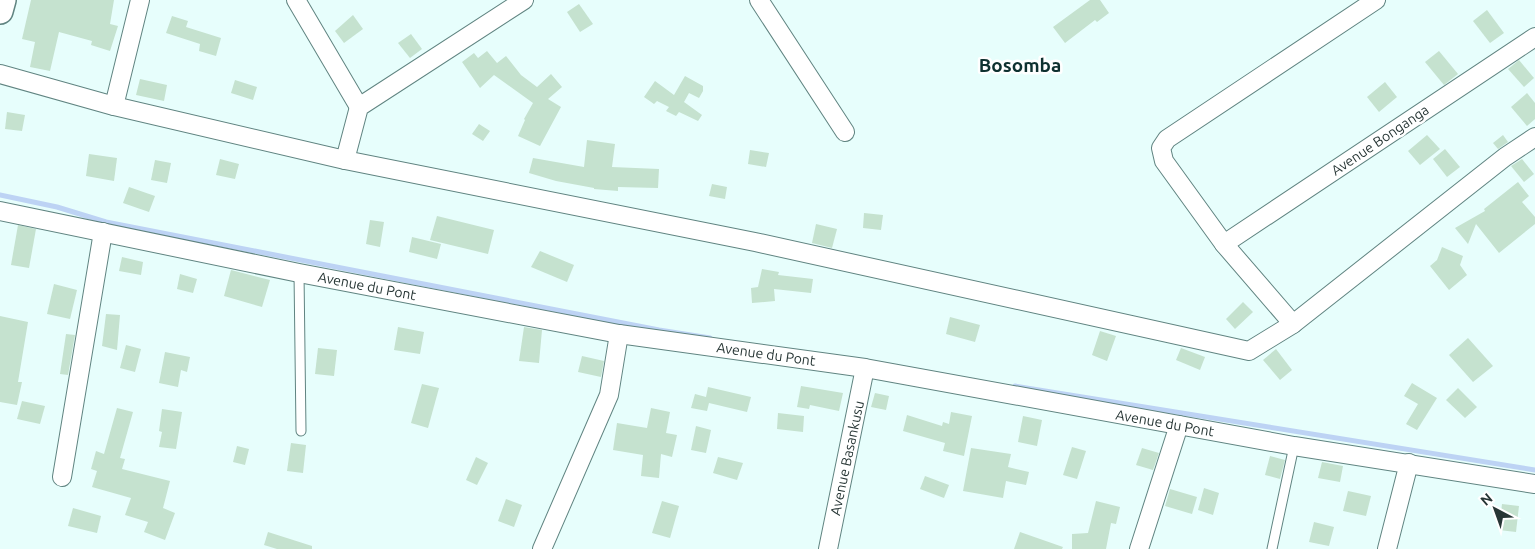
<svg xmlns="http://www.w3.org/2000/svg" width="1535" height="549" font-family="Ubuntu,sans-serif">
<rect width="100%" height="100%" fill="#e7fefc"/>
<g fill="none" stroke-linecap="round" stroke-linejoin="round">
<g stroke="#bdd3f4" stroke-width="5">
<polyline points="0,195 57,207 106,222 659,330 710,338"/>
<polyline points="1015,386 1535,470"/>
</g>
</g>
<g fill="#c5e2cf">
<polygon points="31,0 114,0 110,24 118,26 110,51 91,45 92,41 59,32 50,71 30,67 35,42 22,39"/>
<polygon points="1090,0 1100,0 1109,13 1097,22 1095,20 1065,43 1053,27"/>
<polygon points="579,4 593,24 580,32 567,12"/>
<polygon points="1487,10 1504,33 1490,43 1473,21"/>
<polygon points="353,15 363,29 344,43 335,31"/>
<polygon points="172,16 188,21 186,27 221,38 216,56 199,51 200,44 166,33"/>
<polygon points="411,34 422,49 410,58 398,43"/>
<polygon points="487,51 497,63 506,56 521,75 537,87 551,74 562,87 548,99 561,107 540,146 518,136 525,120 524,119 533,103 494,75 480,88 462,62 474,53 478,58"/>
<polygon points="1439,51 1458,74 1444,85 1425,62"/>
<polygon points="1519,60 1534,78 1524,87 1508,69"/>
<polygon points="685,76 703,86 703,91 699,98 689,93 684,102 702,115 698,121 679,112 676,116 666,111 669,107 657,101 654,104 644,97 655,81 674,95"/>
<polygon points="140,79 167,85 164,101 136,95"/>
<polygon points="235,80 257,87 253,100 231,93"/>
<polygon points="1385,82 1397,97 1379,112 1367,97"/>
<polygon points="1527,93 1535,103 1535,119 1527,126 1511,107"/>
<polygon points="7,112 25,115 22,131 5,129"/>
<polygon points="479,124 490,131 483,141 472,134"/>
<polygon points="1427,135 1440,149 1420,165 1408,151"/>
<polygon points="1503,135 1508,142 1498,149 1493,143"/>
<polygon points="587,140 615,144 612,167 659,169 658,188 618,187 618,191 594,189 594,188 556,181 529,173 533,158 584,167"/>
<polygon points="1445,149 1460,167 1447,177 1433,159"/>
<polygon points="750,150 769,153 766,167 748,164"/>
<polygon points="89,154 117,158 114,181 86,176"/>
<polygon points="220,159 239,164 235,179 216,175"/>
<polygon points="1522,159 1534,174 1524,182 1511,166"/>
<polygon points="155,160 171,163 167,183 151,180"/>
<polygon points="1518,182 1529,196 1522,202 1535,217 1535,224 1499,253 1476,224 1468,244 1455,228 1485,211 1484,209"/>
<polygon points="712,184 727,187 725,199 709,196"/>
<polygon points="129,187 155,196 149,212 123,203"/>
<polygon points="864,213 883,215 881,230 863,228"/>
<polygon points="437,216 494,230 488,254 430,240"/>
<polygon points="370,220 384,222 380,247 366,244"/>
<polygon points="816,224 837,229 832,248 812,243"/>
<polygon points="18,225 36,229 29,268 11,265"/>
<polygon points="412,237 441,244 437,259 409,252"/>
<polygon points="1442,247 1463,256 1460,265 1467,275 1449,290 1430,266 1437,260"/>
<polygon points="540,251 574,265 567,282 531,267"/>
<polygon points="122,257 143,262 141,275 119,271"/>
<polygon points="762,269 779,272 778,275 813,279 811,293 774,289 775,301 752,303 751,288 758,287"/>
<polygon points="231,270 270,280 262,307 224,296"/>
<polygon points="180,274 197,279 193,293 177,289"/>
<polygon points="54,284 77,290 70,319 47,314"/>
<polygon points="1243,302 1253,312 1235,329 1226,319"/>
<polygon points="106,314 120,315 117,350 102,346"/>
<polygon points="0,316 28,322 18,382 22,382 17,405 0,402"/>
<polygon points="950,317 980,325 975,342 946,334"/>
<polygon points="398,327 424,332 420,354 394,350"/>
<polygon points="524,327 542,330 539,363 519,361"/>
<polygon points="1100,331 1116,336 1107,361 1092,355"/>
<polygon points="66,334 75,335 68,375 60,374"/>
<polygon points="1468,338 1493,366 1473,382 1449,355"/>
<polygon points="126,345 141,349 135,372 120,368"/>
<polygon points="318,348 337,350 334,376 315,374"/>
<polygon points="1181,348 1205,357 1200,370 1176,360"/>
<polygon points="1276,349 1292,370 1280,380 1263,360"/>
<polygon points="165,352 190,357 187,372 181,370 178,387 159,383"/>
<polygon points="582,356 604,361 601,377 578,372"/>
<polygon points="1412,383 1437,398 1417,430 1406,424 1418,404 1404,396"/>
<polygon points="422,384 439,388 428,428 411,423"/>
<polygon points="801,386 843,393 839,411 810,405 809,409 797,407"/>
<polygon points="708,387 751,397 747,412 709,403 707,411 691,408 695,394 706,397"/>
<polygon points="1458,388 1477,407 1465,418 1446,400"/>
<polygon points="875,393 889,396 886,410 871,407"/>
<polygon points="22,401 45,406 40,424 17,419"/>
<polygon points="117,408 133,412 120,458 125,459 122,469 170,481 163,508 175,513 165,540 144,532 148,522 125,515 131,498 92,487 97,471 91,469 96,451 104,454"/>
<polygon points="651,408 670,412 666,433 677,435 672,457 661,454 659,478 641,476 643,455 613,450 617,423 647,428"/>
<polygon points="162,409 182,412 176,449 159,447 162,432 159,431"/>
<polygon points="951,412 972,416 964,456 943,451 945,443 903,431 907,415 942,426 943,422 949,424"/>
<polygon points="778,413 804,416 803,432 777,429"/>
<polygon points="1023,416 1042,420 1037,446 1018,442"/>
<polygon points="696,426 711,430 706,453 691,450"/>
<polygon points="291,443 306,445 303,473 287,471"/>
<polygon points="237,446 249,449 245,465 233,462"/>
<polygon points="1072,447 1086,451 1077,479 1063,475"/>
<polygon points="971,448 1011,454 1008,467 1029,472 1026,485 1006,481 1003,498 963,491"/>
<polygon points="1142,448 1159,453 1153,470 1136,465"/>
<polygon points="1270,456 1285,460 1280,479 1265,475"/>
<polygon points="476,457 488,463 477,485 466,480"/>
<polygon points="718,457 743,463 737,480 713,473"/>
<polygon points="1322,462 1343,466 1340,482 1318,478"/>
<polygon points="925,476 949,485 944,498 920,489"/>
<polygon points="1204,488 1219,493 1213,515 1198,510"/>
<polygon points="1170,489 1197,497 1192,514 1165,506"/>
<polygon points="1348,491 1371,496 1366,516 1343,511"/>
<polygon points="506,499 522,505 514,527 498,521"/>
<polygon points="662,501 679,506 670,538 652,533"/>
<polygon points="1096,501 1120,507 1116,524 1111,523 1106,549 1072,549 1072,534 1088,533"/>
<polygon points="1502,504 1519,506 1516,532 1499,530"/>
<polygon points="73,508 101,516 97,533 68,526"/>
<polygon points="1314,522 1334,527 1329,546 1309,542"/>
<polygon points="268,532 312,546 312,549 277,549 264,545"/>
<polygon points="1020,532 1063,547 1062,549 1014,549"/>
</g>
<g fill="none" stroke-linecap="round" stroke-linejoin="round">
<g stroke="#608481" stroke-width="11">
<g id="lane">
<polyline points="299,273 301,431"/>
<polyline points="1272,549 1294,446"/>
</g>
</g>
<g stroke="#608481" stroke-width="20">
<g id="street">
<polyline points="296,0 359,107"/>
<polyline points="759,0 845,132"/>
<polyline points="0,74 114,106 345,160 755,242 1249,351 1293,324 1505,157 1535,137"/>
<polyline points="114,106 140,0"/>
<polyline points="345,160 359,107 524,0"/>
<polyline points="0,211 299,273 619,334 865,368 1294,446 1535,484"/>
<polyline points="1224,244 1535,37"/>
<polyline points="1293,324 1224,244 1164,161 1161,148 1167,139 1376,0"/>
<polyline points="62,477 103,232"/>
<polyline points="542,549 609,395 619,334"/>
<polyline points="828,549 865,368"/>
<polyline points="1139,549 1179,425"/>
<polyline points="1387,549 1409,463"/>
</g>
</g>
<g stroke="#608481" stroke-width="28">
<polyline id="secondary" points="0,11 3,0"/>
</g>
<use href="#lane" stroke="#fff" stroke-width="9"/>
<use href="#street" stroke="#fff" stroke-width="18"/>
<use href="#secondary" stroke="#fff" stroke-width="25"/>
</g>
<g text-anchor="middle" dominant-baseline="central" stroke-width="5" stroke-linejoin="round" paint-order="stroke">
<g font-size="14" fill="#273635" stroke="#fff">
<text transform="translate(1380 140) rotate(-34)">Avenue Bonganga</text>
<text transform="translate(367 286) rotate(11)">Avenue du Pont</text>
<text transform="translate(766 354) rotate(8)">Avenue du Pont</text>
<text transform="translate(1165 423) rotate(10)">Avenue du Pont</text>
<text transform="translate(847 458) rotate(-78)">Avenue Basankusu</text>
</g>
<g font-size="19" font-weight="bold" fill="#0e3130" stroke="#fff">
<text x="1020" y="65">Bosomba</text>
</g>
</g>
<g transform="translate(1495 509) rotate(319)" stroke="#ffffff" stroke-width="4" paint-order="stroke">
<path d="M0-4L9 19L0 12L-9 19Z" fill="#273635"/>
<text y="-8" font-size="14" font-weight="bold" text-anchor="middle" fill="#273635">N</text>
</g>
</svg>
